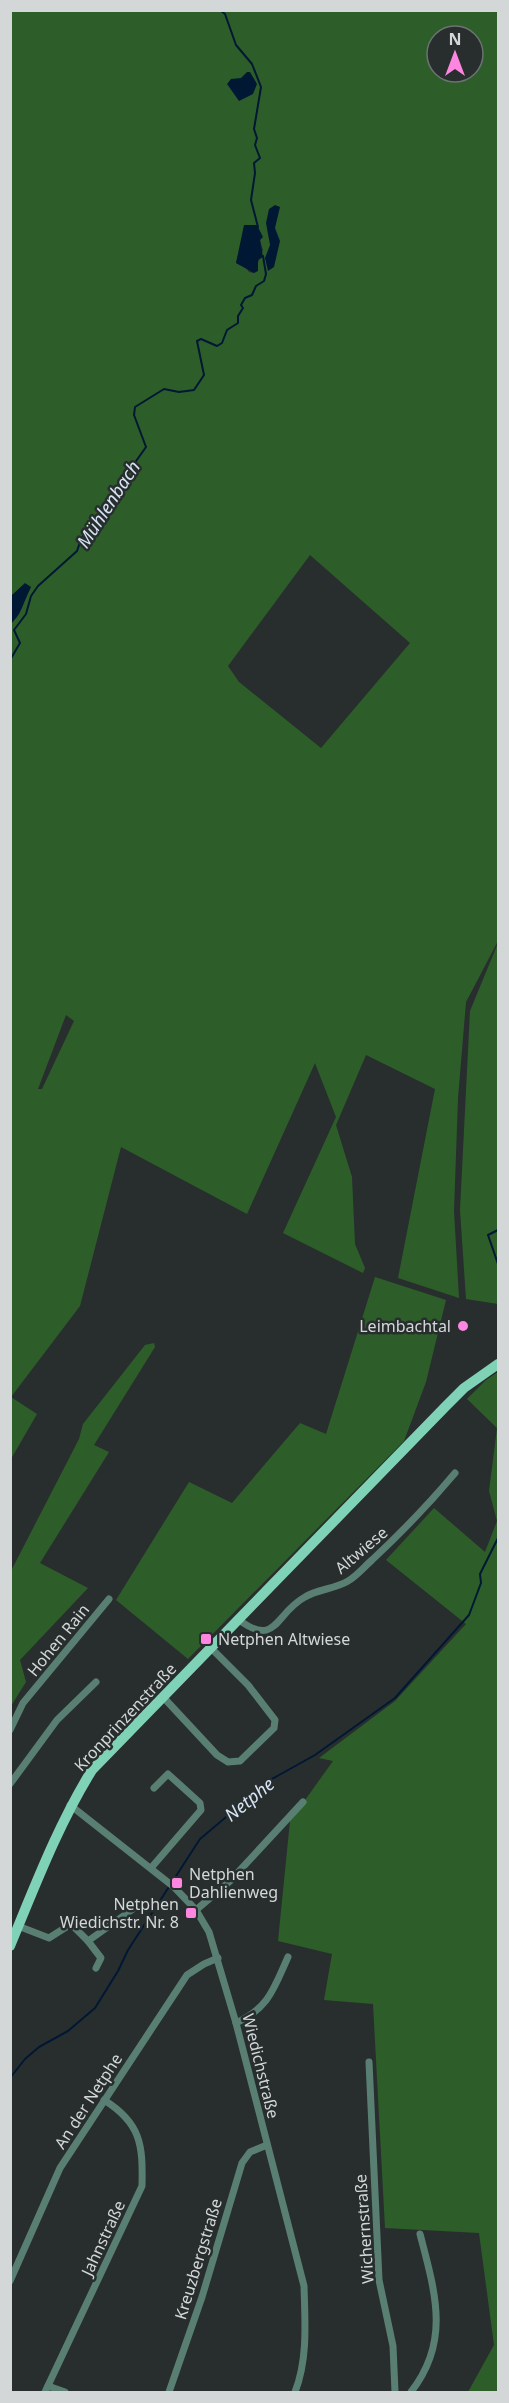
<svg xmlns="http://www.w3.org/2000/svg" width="509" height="2403" font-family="'Noto Sans',sans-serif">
<rect width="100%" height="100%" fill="#282e2e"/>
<g fill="#2d5e29" fill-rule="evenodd">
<path d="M10,11H498V941L466,1002L458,1098L454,1211L459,1298L398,1278L435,1089L366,1055L336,1125L352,1177L355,1244L365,1268L363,1273L283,1233L336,1117L315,1063L247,1214L121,1147L80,1306L11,1397L37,1414L11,1459L10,654C15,644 6,634 11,625C12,621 15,620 17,617C24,606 27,597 25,584L11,596ZM437,36H473V72H437ZM260,240L263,250L254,273L249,272L246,268L236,263L238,255ZM310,555L410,643L321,748L239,682L228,666ZM66,1015L74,1021L42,1089H38Z"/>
<polygon points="498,943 498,1304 466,1299 460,1210 470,1011"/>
<polygon points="375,1277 446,1300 426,1382 404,1441 188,1659 116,1600 189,1482 232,1503 300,1423 326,1434"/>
<polygon points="154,1343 155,1347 94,1445 109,1452 40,1563 88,1588 20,1660 26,1682 11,1706 11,1571 79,1439 83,1424 145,1345"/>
<polygon points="498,1372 498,2392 468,2392 494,2345 479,2233 385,2228 373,2004 324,2000 332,1954 278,1941 290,1821 333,1761 319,1758 395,1701 466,1624 386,1560 434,1508 485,1552 497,1521 489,1491 497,1428 467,1399 486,1380"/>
</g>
<g fill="#001834">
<polygon points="247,72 250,72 257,84 253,94 239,101 227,84 231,79 241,78"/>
<polygon points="275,205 280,207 275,228 280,241 274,267 268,271 265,258 270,245 266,223 269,209"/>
<polygon points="244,225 257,225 263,237 260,240 263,257 258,260 258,271 254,273 236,263"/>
<polygon points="25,583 31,587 19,614 11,624 11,596"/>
</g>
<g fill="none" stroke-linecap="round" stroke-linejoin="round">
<g stroke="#001834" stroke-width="2">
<polyline points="220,10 225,14 236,45 252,64 261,87 254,129 257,138 255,145 260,158 254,163 255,173 251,200 258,227"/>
<polyline points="10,660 20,643 14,630 26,614 31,596 38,586 77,551 81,539 146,447 134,415 135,407 164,389 179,392 194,390 204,375 197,341 201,339 217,346 222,343 227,330 238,323 238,316 243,308 241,305 245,298 252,295 256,286 264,281 266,274 263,256"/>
<polyline points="498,1230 488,1235 498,1264"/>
<polyline points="10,2078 25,2059 39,2047 68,2031 95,2008 118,1971 128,1950 200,1839 270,1780 315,1755 395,1698 469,1615 481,1583 480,1574 498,1538"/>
</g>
<g stroke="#597f72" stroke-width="7">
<path d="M239,1620C277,1648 275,1613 305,1597C318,1589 335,1589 348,1581C357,1576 365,1566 372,1560C402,1532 429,1504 455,1473"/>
<polyline points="164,1698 217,1755 228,1762 240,1761 274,1728 275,1720 248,1685 210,1647"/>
<polyline points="10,1730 23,1703 109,1599"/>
<polyline points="10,1784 57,1720 96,1682"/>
<path d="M70,1805L174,1887L196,1910L209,1932L236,2023L304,2286C305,2322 308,2359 295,2392"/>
<polyline points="151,1868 201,1810 200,1803 168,1774 154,1788"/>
<polyline points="196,1910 230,1881 303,1802"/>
<polyline points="18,1926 49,1938 71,1924 88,1941 101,1958 96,1968"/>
<polyline points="88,1941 133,1909"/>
<path d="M236,2023C269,2008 274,1988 288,1957"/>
<polyline points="369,2062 379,2280 393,2346 395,2392"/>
<polyline points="10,2281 60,2168 187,1975 204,1964 218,1958"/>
<polyline points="48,2386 65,2392"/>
<path d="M45,2392L142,2186C143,2145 141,2123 104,2100"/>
<polyline points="169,2392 202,2297 242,2163 250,2152 267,2145"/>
<path d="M411,2392C451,2341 435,2292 420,2234"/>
</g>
<path stroke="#80d2b6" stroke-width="10" d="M10,1946C35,1886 58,1825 92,1770L446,1406L464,1388L498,1364"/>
</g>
<g fill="#fd86e1" stroke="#282e2e" stroke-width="2">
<circle cx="463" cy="1326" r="6"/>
<rect x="200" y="1633" width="12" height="12" rx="3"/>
<rect x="171" y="1877" width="12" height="12" rx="3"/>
<rect x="185" y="1907" width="12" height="12" rx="3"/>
</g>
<g text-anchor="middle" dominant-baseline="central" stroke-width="5" stroke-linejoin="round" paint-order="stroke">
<g font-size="16" fill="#d3d7d7" stroke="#282e2e" text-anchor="end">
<text x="451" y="1326">Leimbachtal</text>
<text x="218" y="1639" text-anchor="start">Netphen Altwiese</text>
<text x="189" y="1874" text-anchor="start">Netphen<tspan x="189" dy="18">Dahlienweg</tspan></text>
<text x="179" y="1904">Netphen<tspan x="179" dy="18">Wiedichstr. Nr. 8</tspan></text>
</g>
<g font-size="16" fill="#d3d7d7" stroke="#282e2e">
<text transform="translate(361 1550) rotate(-40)">Altwiese</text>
<text transform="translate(58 1640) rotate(-51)">Hohen Rain</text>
<text transform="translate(125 1717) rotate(-47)">Kronprinzenstraße</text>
<text transform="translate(261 2066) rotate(76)">Wiedichstraße</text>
<text transform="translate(88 2101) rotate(-57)">An der Netphe</text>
<text transform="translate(364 2229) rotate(-94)">Wichernstraße</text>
<text transform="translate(103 2238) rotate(-65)">Jahnstraße</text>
<text transform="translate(198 2259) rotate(-73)">Kreuzbergstraße</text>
</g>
<g font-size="18" font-style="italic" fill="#d7e5f6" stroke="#282e2e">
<text transform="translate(108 504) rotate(-57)">Mühlenbach</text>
<text transform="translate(249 1799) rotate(-39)">Netphe</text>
</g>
</g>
<rect width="509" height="2403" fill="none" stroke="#d3d7d7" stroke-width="24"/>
<g transform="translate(455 54)"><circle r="28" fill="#282e2e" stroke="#6c7272" stroke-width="1.5"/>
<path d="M0-4.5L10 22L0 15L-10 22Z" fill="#fd86e1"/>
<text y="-9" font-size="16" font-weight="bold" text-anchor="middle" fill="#d3d7d7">N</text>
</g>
</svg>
